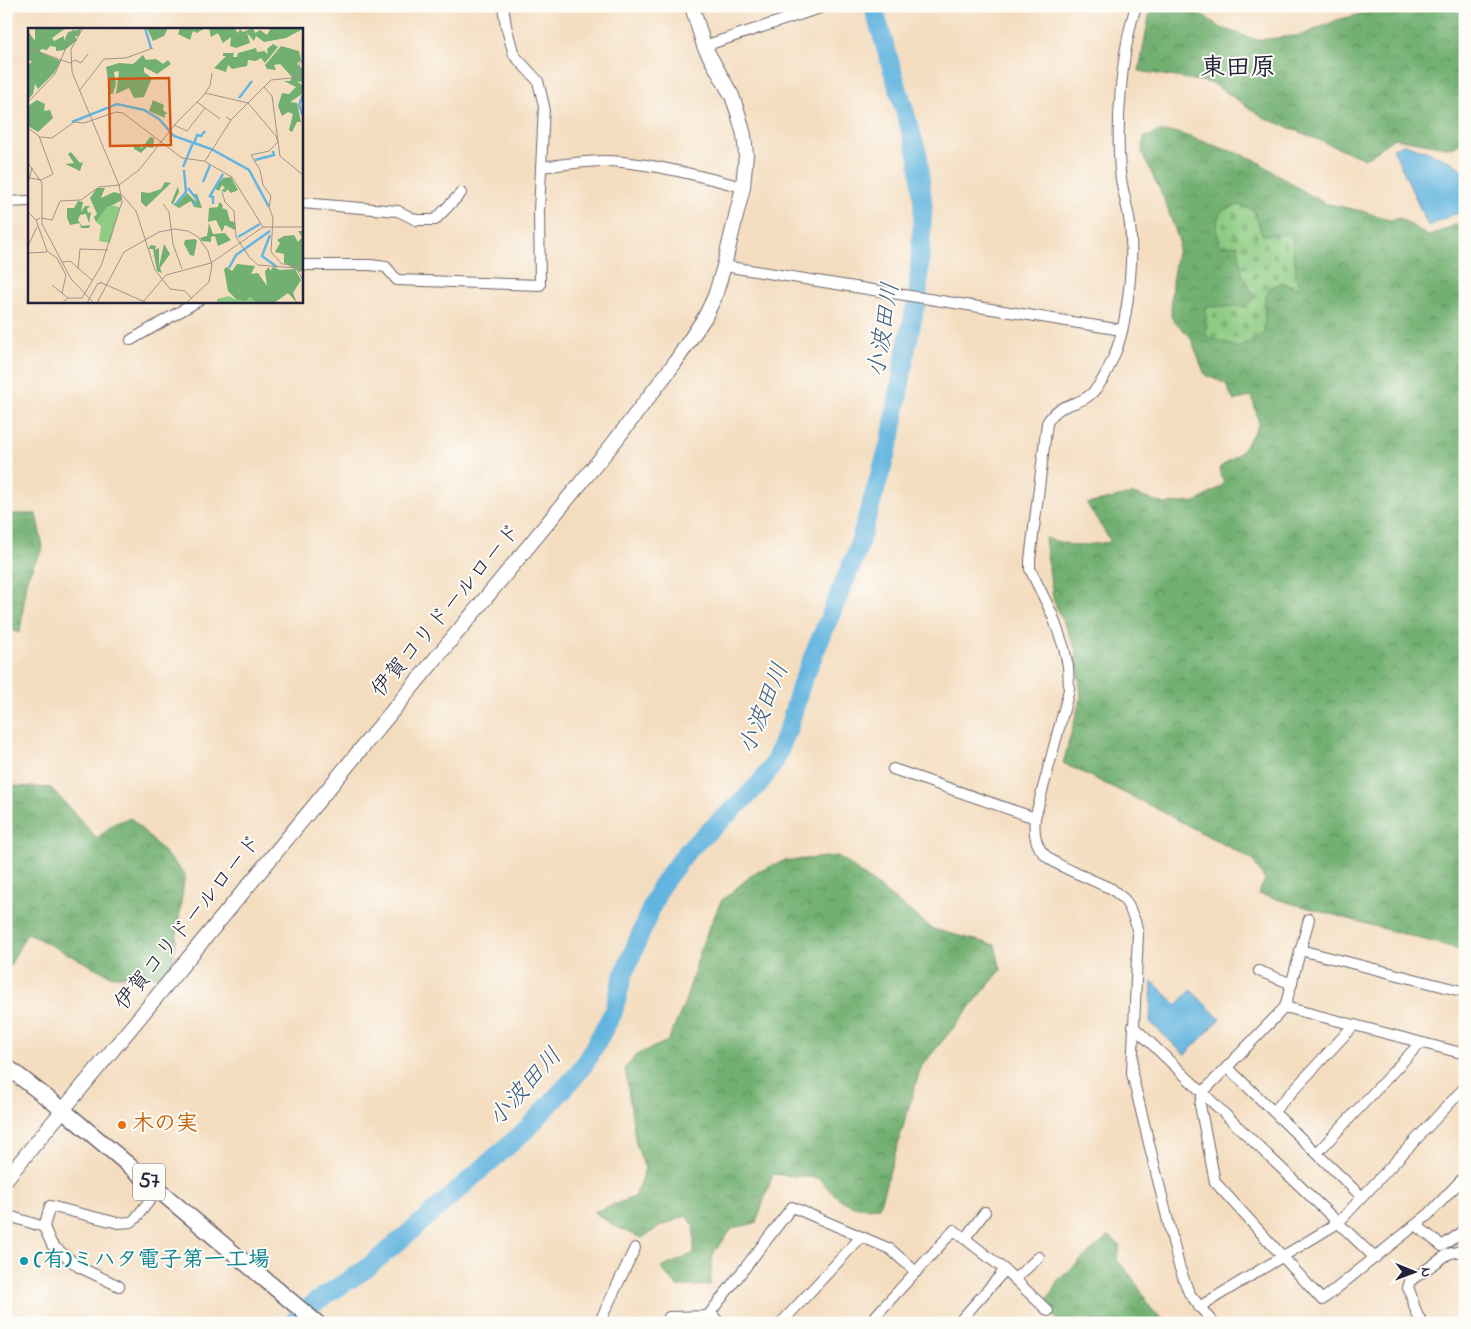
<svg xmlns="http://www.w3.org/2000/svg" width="1471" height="1329" font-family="'Indie Flower','Klee One',sans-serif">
<defs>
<pattern id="forest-crowns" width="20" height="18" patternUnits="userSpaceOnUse" patternTransform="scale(1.25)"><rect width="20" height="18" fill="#72b071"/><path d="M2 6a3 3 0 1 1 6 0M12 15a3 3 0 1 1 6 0" fill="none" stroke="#5d8f5e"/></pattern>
<pattern id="cemetery-stones" width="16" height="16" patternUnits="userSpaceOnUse" patternTransform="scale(1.25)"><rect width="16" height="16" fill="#8ecc83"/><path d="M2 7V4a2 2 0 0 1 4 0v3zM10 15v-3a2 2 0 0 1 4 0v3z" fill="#7aaf72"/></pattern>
</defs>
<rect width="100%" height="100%" fill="#fdfcf7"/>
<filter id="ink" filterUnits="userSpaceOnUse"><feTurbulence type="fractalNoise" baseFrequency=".02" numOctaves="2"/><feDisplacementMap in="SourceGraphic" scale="10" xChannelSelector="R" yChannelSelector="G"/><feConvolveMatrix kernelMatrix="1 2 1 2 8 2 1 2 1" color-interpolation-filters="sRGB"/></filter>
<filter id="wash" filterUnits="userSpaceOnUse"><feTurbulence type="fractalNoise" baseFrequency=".0096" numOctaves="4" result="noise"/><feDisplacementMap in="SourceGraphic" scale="20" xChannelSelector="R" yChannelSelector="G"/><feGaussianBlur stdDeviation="1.12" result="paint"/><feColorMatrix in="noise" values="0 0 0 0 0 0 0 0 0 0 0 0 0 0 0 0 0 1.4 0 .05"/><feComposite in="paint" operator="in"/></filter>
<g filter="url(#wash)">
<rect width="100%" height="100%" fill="#f4ddbf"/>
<g fill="url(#forest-crowns)" stroke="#4a6956">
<polygon points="1161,6 1191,6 1221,28 1258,40 1302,35 1337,20 1373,11 1435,9 1444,6 1465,6 1465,139 1453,148 1394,138 1365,159 1263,117 1212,83 1139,71 1150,11"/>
<polygon points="1157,132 1175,132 1254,159 1295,186 1324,203 1362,211 1389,220 1400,218 1428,236 1465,221 1465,951 1258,894 1265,880 1253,860 1155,808 1063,763 1081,697 1076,650 1053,599 1045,538 1075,546 1111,542 1087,504 1133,494 1164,504 1197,502 1224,484 1219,468 1240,453 1259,424 1252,396 1234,401 1226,384 1205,375 1191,338 1171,317 1172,282 1179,241 1164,199 1142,153 1144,138"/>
<polygon points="6,514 36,514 43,547 27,578 20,633 6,628"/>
<polygon points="6,776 13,786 51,788 97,838 115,823 131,818 185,874 173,963 160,976 111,976 27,933 6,973"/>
<path d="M838,856L933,929L995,945L1001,970L921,1067L879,1207C848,1211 838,1199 818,1178L773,1174L756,1223L733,1228L713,1253L710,1285L678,1287L661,1268L694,1253V1226L686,1216L661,1226L642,1238L616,1227L594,1212L634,1197L645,1169L636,1144L625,1068L638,1054L668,1041L685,1002L703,942L721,901L753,874L783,861Z"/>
<polygon points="1109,1236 1121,1246 1117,1260 1131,1276 1143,1294 1151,1309 1168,1323 1063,1323 1053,1316 1045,1301 1051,1294 1057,1281"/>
</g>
<polygon fill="url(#cemetery-stones)" stroke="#58775f" points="1239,205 1254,210 1262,235 1291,234 1298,287 1281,283 1270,287 1265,300 1264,333 1239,348 1206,336 1206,307 1248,306 1254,297 1242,273 1238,245 1222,246 1216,229 1221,211"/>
<g fill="#64b5df" stroke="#436c8d">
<path d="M1405,144C1426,152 1447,157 1465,171V214H1454L1428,226L1393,148Z"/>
<polygon points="1152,981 1177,1005 1191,990 1220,1019 1185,1055 1150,1022"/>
</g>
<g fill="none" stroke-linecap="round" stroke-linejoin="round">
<polyline stroke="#64b5df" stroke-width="19" points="292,1323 315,1302 366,1269 417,1226 526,1130 573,1079 584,1065 613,1013 623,976 660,887 688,850 741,802 759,784 774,763 789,727 801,685 856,554 891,438 907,345 918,294 923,206 918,155 873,6"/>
</g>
</g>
<g filter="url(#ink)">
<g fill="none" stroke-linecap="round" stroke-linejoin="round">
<g stroke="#6c6369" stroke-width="12">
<g id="street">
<polyline points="704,46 826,6"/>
<path d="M541,167C567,164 595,159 622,162C663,166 703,177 743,187"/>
<polyline points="6,202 29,201"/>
<polyline points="301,203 398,211 416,220 435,220 461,193"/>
<polyline points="301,265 371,265 386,267 397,280 540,285 539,211 544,106 538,81 514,55 506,26 503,6"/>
<polyline points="724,266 1122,330"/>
<polyline points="131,340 198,301"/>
<path d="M893,769L1035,818L1067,698L1069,689L1068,666L1064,648L1052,614L1030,569V560L1047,423C1057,405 1068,407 1084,399C1099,391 1108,370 1114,356C1128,323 1134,260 1130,225C1128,207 1122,190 1120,172C1116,123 1121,53 1136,6"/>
<path d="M1035,818C1031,852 1048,860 1076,873C1088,878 1100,884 1112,889L1124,899L1129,907L1135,921L1138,933L1132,1074L1179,1266L1189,1293L1213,1323"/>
<polyline points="1300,950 1465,992"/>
<polyline points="1259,971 1292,984"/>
<polyline points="1285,1007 1309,919"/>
<polyline points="1133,1026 1375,1258"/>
<polyline points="1465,1054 1285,1007 1203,1092 1200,1105 1215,1182 1322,1300 1429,1214 1465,1176"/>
<polyline points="1227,1067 1362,1197"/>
<polyline points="1274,1111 1354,1025"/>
<polyline points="1317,1153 1420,1043"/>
<polyline points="6,1215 44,1227 50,1206 118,1223 131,1222 135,1219 158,1190"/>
<polyline points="1416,1225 1442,1246 1465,1230"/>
<polyline points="44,1227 52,1245 79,1267 119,1286"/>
<polyline points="965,1238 985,1212"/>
<polyline points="1005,1270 1048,1311"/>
<polyline points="1015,1279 1039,1257"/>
<polyline points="1199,1307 1338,1223 1465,1087"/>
<polyline points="669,1317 713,1316"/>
<polyline points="603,1323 601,1319 635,1248"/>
<polyline points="720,1323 710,1313 792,1207 890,1249 916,1272"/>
<polyline points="781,1323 861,1237"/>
<polyline points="869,1323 954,1230 1005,1270 958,1323"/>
<path d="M1419,1323L1420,1319C1413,1310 1414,1298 1408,1288L1410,1281L1448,1254L1465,1250"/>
</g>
</g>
<g stroke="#6c6369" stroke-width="16">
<polyline id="secondary" points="6,1179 612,445 674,364 705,317 715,296 724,266 743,187 746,154 744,135 738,113 732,96 704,46 692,6"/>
</g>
<g stroke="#6c6369" stroke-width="18">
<polyline id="primary" points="6,1066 63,1110 317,1323"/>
</g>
<use href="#street" stroke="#fff" stroke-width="10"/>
<use href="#secondary" stroke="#fff" stroke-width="14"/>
<use href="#primary" stroke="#fff" stroke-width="15"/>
</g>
</g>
<circle fill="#e8710a" stroke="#fdfcf7" stroke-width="2" cx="122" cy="1125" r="5"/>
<circle fill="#0f9aa8" stroke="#fdfcf7" stroke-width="2" cx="24" cy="1261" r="5"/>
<g text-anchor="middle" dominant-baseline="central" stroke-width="4" stroke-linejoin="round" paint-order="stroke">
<rect fill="#fdfcf7" stroke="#646373" stroke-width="1" x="133" y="1163.5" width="32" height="37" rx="4"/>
<g font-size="21" font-weight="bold" fill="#22223b">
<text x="149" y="1182">57</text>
</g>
<g font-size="22" fill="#22223b" stroke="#fdfcf7">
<text transform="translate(447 611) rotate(-50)">伊賀コリドールロード</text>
<text transform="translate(189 923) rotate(-51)">伊賀コリドールロード</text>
</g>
<g font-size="22" font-weight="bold" fill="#c56008" stroke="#fdfcf7" text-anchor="start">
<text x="132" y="1125">木の実</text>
</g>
<g font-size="22" font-weight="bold" fill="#0d838f" stroke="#fdfcf7" text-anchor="start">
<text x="34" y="1261">(有)ミハタ電子第一工場</text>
</g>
<g font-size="24" font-style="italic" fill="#3c5d7d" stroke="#fdfcf7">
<text transform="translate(885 330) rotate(-81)">小波田川</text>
<text transform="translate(765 709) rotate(-68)">小波田川</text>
<text transform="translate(526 1088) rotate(-48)">小波田川</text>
</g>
<g font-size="25" font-weight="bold" fill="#22223b" stroke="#fdfcf7">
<text x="1238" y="69">東田原</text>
</g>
</g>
<g transform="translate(28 28)">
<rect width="275" height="275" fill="#f4ddbf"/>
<path d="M201,268L207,271L226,269L230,275H189V271Z" fill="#8ecc83"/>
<path d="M7,0H38L24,10L26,13L36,8V13L40,4L53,1L51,8H47L49,12L37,22L28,23V19L22,18L19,22L13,21L12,24L33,33L26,45L10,61L7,56L5,66L0,71V37L4,34L0,31V3L7,13ZM119,0H140L136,8L125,13ZM152,0H177L169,5L165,3L162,12L150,6ZM181,0H206L210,5L212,1L215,4L225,0L227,5L232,2L239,7L243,0L275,1L258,10L236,14L228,8L226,13L219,5L222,15L208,20L202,18L203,9L195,15L190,5L183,9ZM245,16L250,19L237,35L233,30L228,33L220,32L219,38L204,41L200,37L198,44L186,40L198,28H195V25H206L205,29H209L210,25L228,20L229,24L236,23L240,26L239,21ZM253,18L271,23L273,32L269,36L275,41L274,54L269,53L274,57V66L262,74L269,75L273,94H269L264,104L261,102L265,86L260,84L254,88L250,78L254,65L261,66L268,59L256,53H262L264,49L252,36L246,37L248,42L239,41L237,37ZM115,27L118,32L128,31L135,36L140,32L143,36L129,46L116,39V44L124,50L116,69L106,70L101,60L88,66L91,43L86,44L88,56L85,66H82L78,39L91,35L105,36ZM9,72L17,76L16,83L22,82L25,90L10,104L0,98V78ZM125,72L136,77L135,82L140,86H137V90L121,83ZM122,109L126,110L125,120L119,119L113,125L106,121V116L114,120ZM43,124L52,135L55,134L52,143L37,136L46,135L40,126ZM203,149L210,162L203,165L199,161L198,164L193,163L197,160L194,157L191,163L186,160L195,150ZM137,154L143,155L118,179L113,174V164L121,165L133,161ZM150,158L151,164L145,176L151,174L159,165L169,175L165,166H169L174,180L166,179L163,173L151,180L143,175ZM69,160H77L73,170L86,164L93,166L94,172L83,178H88L68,194L66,189L69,186L62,170ZM50,173L55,174L53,184L57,178H62L59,181L60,185L63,184L61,195L58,186L52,187L50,192L54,198L62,197L61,200H53L52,195L42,197L39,190V180H46ZM191,174L195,177L194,180L199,182L202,193L207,194V202L197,197L194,204L188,192L180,194L181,180L190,179ZM181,195L185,206L197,205L203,212L190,218L187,208L183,209V214L174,213L172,210L179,208ZM270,203H275V242L272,244L256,235V226L247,224L252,215L249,212L256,208L266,207L270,214L274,209ZM167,211L169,213L166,228L162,227L156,216L157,212ZM136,216L142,226L132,240L134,245L129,243L125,221H120L123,217L128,218L127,222L131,220V239ZM209,236L227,238L223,246L230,245L239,258L237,243L241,239L242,243L245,239L252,242L267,241L273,252L265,265L269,275L260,265L246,275H229L222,269L218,273L208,271L200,263L196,241L199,239L204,243Z" fill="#72b071"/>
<path d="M92,173L84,178L92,179L82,215L71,213L73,198L68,194L79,179Z" fill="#8ecc83"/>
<path fill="none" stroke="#64b5df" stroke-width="2.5" d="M117,0L123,20M275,67L271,77L275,88M211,70L224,53M44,94L89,76L116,82L131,91L146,108L183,121L221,142L241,179M166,116L169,107L173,108L177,103M227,132L246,127L245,123M155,139L165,115M175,154L182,137M160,160L169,172L166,178M185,176V169L182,168L195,146M147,177L158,164L156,142M242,207L234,228L249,239M210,209L232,196M201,240L208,227L242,203"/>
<path fill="none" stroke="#a0928a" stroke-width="1" d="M0,20L42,35L47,32L53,35L60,26M236,59L244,68L252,128L275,147M51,63L76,31L98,30L125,20M177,65L220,75L248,108L250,114L241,123L223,127L232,142L235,157L243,168L241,179L245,190L243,224L254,236L270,237L275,244M0,74L27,46L46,0M169,74L192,91M198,89L203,92L243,52L272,49L270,39L274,32L275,3M146,97L159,103L177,80M0,100L12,109L24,110L46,94L56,95L88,84L95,85L154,130L176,133L204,149L235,199M177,133L203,92M0,135L14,155V196L43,251L66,275M2,150L13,152L25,146L11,108M0,155L4,140M194,164L197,174L206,183L208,209L222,230L230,237L268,240L275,252M94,167L108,183L127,242L142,261L157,263L164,271M135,176L141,184L145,216L154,241M0,184L8,192L12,190M13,190L24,192L32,173L53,172L71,159L91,157L44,44L43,21L55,0M8,192L19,223L29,230L38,247L34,265M0,218L9,199M0,225L19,224M34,234L42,233L64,252M50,241L52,221L80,222M72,254L119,275M24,257L40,270M34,275L40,270H54L73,238L94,174L91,157L111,142L149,94L175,68L182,58L184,45M59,275L70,255L73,256M69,275L96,224L131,204L146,201L160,203L170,209L180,223L184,237L181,254L158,275M114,275L138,247L183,235L235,199H275"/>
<path fill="#d45411" fill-opacity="0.15" stroke="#d45411" stroke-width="2.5" d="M141,50L143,117L82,118L81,51Z"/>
<rect width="275" height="275" fill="none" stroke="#22223b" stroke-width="2.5"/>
</g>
<rect width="1471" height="1329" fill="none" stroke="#fdfcf7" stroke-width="25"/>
<g transform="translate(1414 1272) rotate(91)" stroke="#fdfcf7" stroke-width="4" paint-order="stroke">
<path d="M0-4L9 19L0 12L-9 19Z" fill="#22223b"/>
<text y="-8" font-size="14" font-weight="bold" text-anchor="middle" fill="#22223b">N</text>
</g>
</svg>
